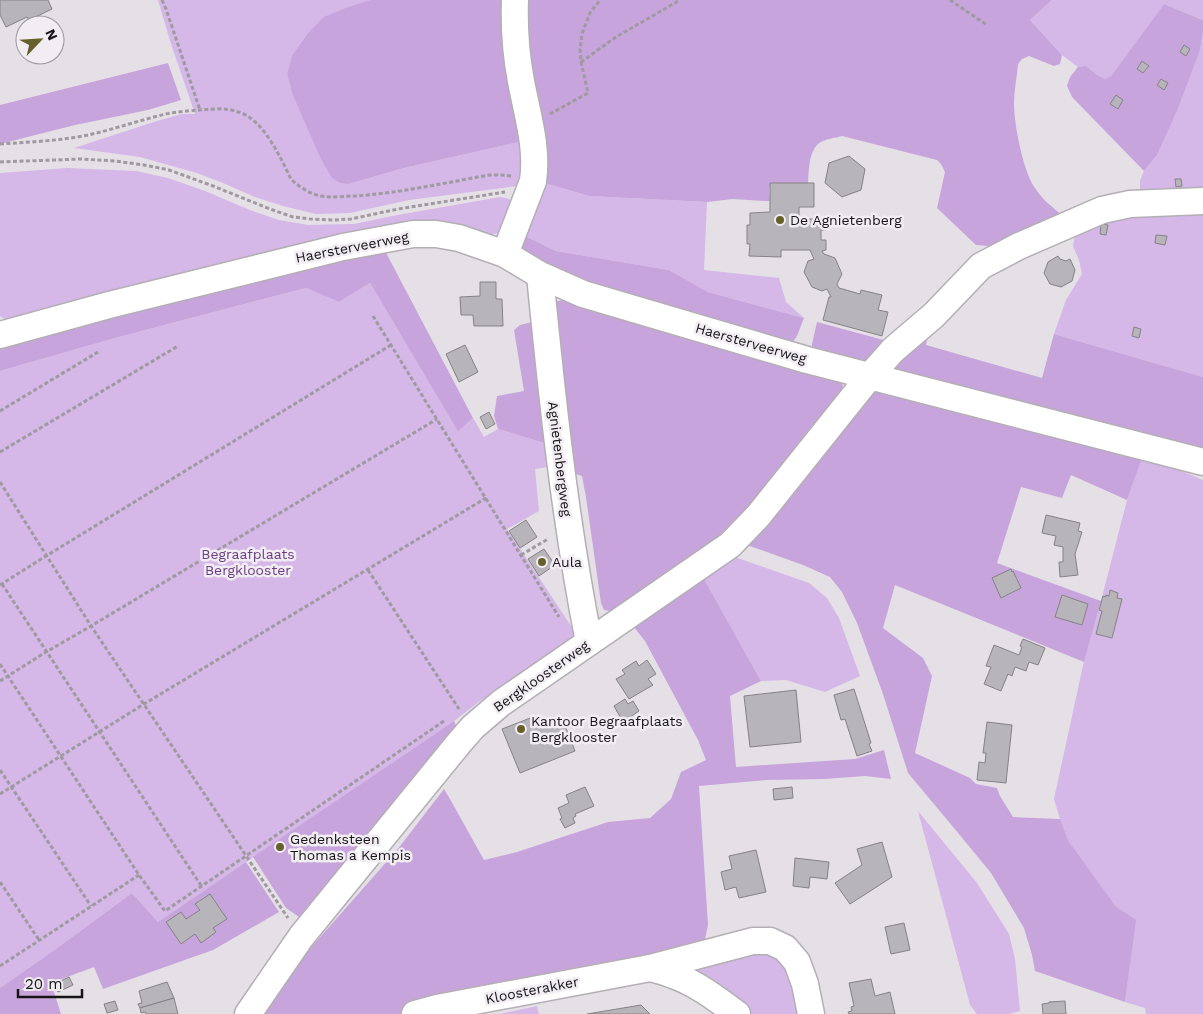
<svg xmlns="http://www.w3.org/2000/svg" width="1203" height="1014" font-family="'Work Sans',sans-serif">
<rect width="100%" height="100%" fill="#e4e0e6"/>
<g fill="#d5b7e8">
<polygon points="158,0 370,0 348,7 308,33 292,55 287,74 292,93 349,184 404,168 523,141 522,183 517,186 409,200 350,213 316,214 283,206 255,197 223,183 197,173 140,157 74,148 160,120 182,114 195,114 171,44"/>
<polygon points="1052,0 1203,0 1203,20 1164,4 1111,76 1105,79 1096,74 1086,66 1078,67 1062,55 1030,20"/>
<polygon points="1203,32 1203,190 1140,194 1140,181 1144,171 1157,155 1200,50"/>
<path d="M67,168L136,171L168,178L205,191L250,210L279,220L308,225L354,224L392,216L500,197L509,199L514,205C513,211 512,219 509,224C500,241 471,233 456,231L7,321L0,316V173Z"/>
<polygon points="541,182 589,196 707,202 704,270 779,278 786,302 804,318 708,292 669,270 556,251 519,233"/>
<polygon points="1203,209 1203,377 1054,334 1066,300 1082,274 1079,260 1073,246 1075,234 1119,217"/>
<polygon points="370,283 458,430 473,418 484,437 498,429 551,445 554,466 535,469 539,511 507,529 577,635 567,644 480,701 454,721 158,922 132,893 53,951 0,988 0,371 115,338 306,288 339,302"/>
<polygon points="1143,455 1203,480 1203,1014 1146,1014 1145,1008 1125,1002 1132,946 1069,842 1060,819 1054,799 1084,661 1101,601 1127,500 1140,462"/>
<polygon points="732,556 809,583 827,598 839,618 860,676 825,692 786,680 761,681 703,577"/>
<polygon points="918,811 977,883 1009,934 1015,959 1020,1011 1009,1014 977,1014 970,1005"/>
<polygon points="752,947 786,958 805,1014 748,1014 684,965"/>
<polygon points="537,1006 539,1014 500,1014"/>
</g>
<g fill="#c8a4dd">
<polygon points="370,0 506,0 523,141 404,168 349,184 340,183 332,178 321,159 292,93 287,74 292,55 308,33 324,17 348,7"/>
<path d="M526,0H1052L1030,20L1062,55L1060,64L1054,66L1029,56L1022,59L1018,64C1017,77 1014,90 1014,103C1014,124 1023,171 1035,188C1042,199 1052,207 1062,215L1023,230L989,246L976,245L937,208L945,172L941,164L937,160L842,136C835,138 824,139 818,144C808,154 809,172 808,184L769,187L770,201H764L733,199L707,202L589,196L541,182L533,109Z"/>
<polygon points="1164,4 1203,20 1203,32 1200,50 1178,108 1157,155 1144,171 1072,97 1067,86 1070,77 1078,67 1086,66 1096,74 1105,79 1111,76"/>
<polygon points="168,63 181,100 148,110 75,125 0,144 0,105"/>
<polygon points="519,233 556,251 669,270 708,292 804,318 797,336 792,343 618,297 521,254"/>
<polygon points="383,247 473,418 458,431 370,283 339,302 306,288 115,338 0,371 0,345"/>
<polygon points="572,299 841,379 845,396 729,533 616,612 604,610 601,603 586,497 582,476 568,472 555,302 562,300"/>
<polygon points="536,321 551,445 498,429 494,416 497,396 524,391 514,330 520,325"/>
<polygon points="817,322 891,342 871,364 812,350 812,344"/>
<polygon points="929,329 926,345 1042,378 1054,334 1203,377 1203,455 894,376 893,364"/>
<polygon points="879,386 1143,455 1127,500 1071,475 1062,498 1021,487 997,563 1101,601 1084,662 895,585 883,628 923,658 932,676 915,753 970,778 976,784 997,788 1000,796 1013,817 1060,819 1069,842 1116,907 1136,920 1125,1002 1035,971 1032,955 1024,928 991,873 954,828 908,773 883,694 857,623 842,592 830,577 803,565 747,545 803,480"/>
<polygon points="703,577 761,681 730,696 736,767 855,759 884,750 891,779 865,776 824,779 767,780 699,786 708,925 704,944 403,1014 260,1014 292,969 397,850 444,789 450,799 484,860 517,852 608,822 650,818 671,799 681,772 706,760 698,740 645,641 633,626"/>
<polygon points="454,721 458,730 309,911 299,917 286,908 253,857"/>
<polygon points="246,862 279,912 213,950 103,989 94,967 51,983 61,1014 0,1014 0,988 53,951 132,893 158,922"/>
</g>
<g fill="#b8b5ba" stroke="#858287">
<polygon points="0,0 48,0 52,9 29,20 27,17 6,27 0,15"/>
<polygon points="1184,45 1190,49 1186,56 1180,52"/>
<polygon points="1142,61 1149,66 1143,73 1137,69"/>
<polygon points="1161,79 1168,83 1164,90 1157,85"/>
<polygon points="1116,95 1123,100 1118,109 1110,104"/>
<polygon points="849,156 865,169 861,190 842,197 825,183 829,163"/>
<polygon points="1175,179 1181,179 1182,186 1176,187"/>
<polygon points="770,183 814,183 814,207 799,207 799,219 826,219 826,230 821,230 821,240 826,240 826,250 822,251 824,254 835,258 842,274 837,284 839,288 860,294 861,290 882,295 878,310 888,312 882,336 823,320 829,297 831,297 827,289 822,291 812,287 804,272 808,261 814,259 810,250 781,250 781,257 749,256 750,244 747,244 747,225 750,225 750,213 770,212"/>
<polygon points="1101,224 1108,225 1106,235 1100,234"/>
<polygon points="1156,235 1167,236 1165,245 1155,243"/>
<polygon points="1058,256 1060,259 1066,261 1070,259 1075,270 1072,281 1061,287 1050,284 1044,273 1048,262"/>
<polygon points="480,282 496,282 496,299 502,299 503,326 474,326 473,315 461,315 460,297 480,296"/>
<polygon points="1134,327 1141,329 1139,338 1132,336"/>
<polygon points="465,345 478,372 459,382 446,354"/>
<polygon points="489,412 495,424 486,429 480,417"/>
<polygon points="1046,515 1080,523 1078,531 1082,532 1075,554 1078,575 1060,577 1059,562 1063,562 1063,547 1054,545 1056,536 1042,533"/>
<polygon points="526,520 537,537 520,548 509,531"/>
<polygon points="544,549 555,565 539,576 528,559"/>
<polygon points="1011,569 1012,572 1013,571 1021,588 1001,598 992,578"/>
<polygon points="1110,590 1118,593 1117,598 1122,599 1112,638 1096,634 1102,611 1099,610 1103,596 1106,597 1106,595 1109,596"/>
<polygon points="1062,595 1088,604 1082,625 1055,617"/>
<polygon points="1023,639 1045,648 1038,665 1029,662 1026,671 1015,667 1012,676 1008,674 1001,691 984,684 991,667 986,666 994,645 1019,655 1022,647 1020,646"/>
<polygon points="647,660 656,674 648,679 653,685 629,699 616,679 625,674 622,670 636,661 639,666"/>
<polygon points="854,689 871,743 869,744 872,751 857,756 845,719 841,720 834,695"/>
<polygon points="796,690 801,742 750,747 744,696"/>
<polygon points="625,699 628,704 633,701 639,711 623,722 614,706"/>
<polygon points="533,717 537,728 562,718 575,751 520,773 502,729"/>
<polygon points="987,722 1012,725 1006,783 977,780 979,762 985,763 986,753 983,753"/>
<polygon points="585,787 594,806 575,814 576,816 573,818 575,823 565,828 560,819 562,818 558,808 569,803 566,795"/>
<polygon points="792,787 793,798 774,800 773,789"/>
<polygon points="882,842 892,877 850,904 835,883 862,865 857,849"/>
<polygon points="756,850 766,892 739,898 736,887 725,890 721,872 732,869 729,856"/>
<polygon points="795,858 829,862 827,879 810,877 809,888 793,886"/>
<polygon points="210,894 227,919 213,928 216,932 201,943 195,934 181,944 166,922 181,912 186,919 200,910 195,904"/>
<polygon points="904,923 910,950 891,954 885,927"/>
<polygon points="69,977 73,985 58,992 54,984"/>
<polygon points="871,979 875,996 890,992 895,1014 849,1014 848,1012 852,1011 851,1007 854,1006 849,983"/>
<polygon points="167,982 174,998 140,1008 138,1004 142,1003 139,991"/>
<polygon points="174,998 178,1014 146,1014 145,1012 141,1013 140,1008"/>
<polygon points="115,1001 118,1010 107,1013 104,1004"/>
<polygon points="1065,1001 1066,1014 1043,1014 1042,1004 1049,1003 1049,1002"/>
<polygon points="641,1005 650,1014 587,1014"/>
</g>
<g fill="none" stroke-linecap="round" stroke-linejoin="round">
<g stroke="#b3afb5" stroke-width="29">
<g id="minor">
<path d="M505,254L533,181C538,147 527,114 521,81C516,55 514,27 515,0"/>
<path d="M540,275C552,398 565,521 589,642"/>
<polyline points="0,335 109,305 343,247 413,234 436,234 459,238 505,254 540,275 583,294 807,360 1203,462"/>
<path d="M650,968C658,970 665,972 673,975C696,983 717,999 737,1014"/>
<polyline points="248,1014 301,937 459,743 473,727 501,703 730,545 758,516 870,376 893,350 934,315 981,266 1019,246 1102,210 1130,204 1203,201"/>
<polyline points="415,1014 437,1008 650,968 753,941 770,941 785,948 797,962 805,984 811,1014"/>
</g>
</g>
<g stroke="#9e9a9f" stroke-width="3" stroke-dasharray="4 2.5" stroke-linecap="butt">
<polyline points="162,0 166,9 200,110"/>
<polyline points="950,0 987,25"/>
<polyline points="581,62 616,37 680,0"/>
<polyline points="550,114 588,93 581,62 580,50 582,34 590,13 600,0"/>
<path d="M0,144C29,142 59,141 88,135C111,130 134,122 158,116C172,112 186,111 200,110C213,109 228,107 241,113C265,122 280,157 291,179C299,187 310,194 321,196C332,198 344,196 355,196C400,193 444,183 489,175H502L511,176"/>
<polyline points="0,162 80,159 115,161 144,165 169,170 213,186 270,209 293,217 310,219 333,220 351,219 398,209 505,192"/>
<polyline points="373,316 559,617"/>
<polyline points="0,411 98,352"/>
<polyline points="0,452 178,346"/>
<polyline points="0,482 91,626 288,918"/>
<polyline points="521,555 548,539"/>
<polyline points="368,570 459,709"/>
<polyline points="2,584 202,887"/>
<polyline points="0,585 46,556 391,345"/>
<polyline points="0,664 139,875 165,911 444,721"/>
<polyline points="0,681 46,652 91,626 437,419"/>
<polyline points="0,770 91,906"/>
<polyline points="0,794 144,704 486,498"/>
<polyline points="0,882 39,940"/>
<polyline points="0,966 139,875"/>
</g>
<use href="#minor" stroke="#fff" stroke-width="26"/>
</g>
<g fill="#66602c" stroke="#f1edf3" stroke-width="2">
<circle cx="780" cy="220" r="5"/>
<circle cx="542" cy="562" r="5"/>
<circle cx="521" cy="729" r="5"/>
<circle cx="280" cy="847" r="5"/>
</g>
<g text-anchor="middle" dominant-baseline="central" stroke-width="5" stroke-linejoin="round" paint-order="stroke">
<g font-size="14" fill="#161416" stroke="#f1edf3" text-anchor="start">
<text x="790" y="220">De Agnietenberg</text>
<text x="552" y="562">Aula</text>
<text x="531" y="721">Kantoor Begraafplaats<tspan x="531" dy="16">Bergklooster</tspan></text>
<text x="290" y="839">Gedenksteen<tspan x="290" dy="16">Thomas a Kempis</tspan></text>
</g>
<g font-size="14" fill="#161416" stroke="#f1edf3">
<text transform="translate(352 247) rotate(-11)">Haersterveerweg</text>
<text transform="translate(751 343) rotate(16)">Haersterveerweg</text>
<text transform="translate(560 459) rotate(83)">Agnietenbergweg</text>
<text transform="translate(541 676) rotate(-35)">Bergkloosterweg</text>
<text transform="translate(532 990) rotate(-11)">Kloosterakker</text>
</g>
<g font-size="14" fill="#6a3e83" stroke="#f1edf3">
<text x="248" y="554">Begraafplaats<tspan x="248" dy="16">Bergklooster</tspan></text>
</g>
</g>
<g transform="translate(40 40) rotate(65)"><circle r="24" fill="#f1edf3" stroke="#99969b"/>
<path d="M0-4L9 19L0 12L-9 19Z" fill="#66602c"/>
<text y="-8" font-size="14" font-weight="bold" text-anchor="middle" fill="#161416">N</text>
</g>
<path d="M18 989v8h64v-8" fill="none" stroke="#161416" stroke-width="2.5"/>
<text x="25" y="989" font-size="15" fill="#161416" stroke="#f1edf3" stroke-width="4" paint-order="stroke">20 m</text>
</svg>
